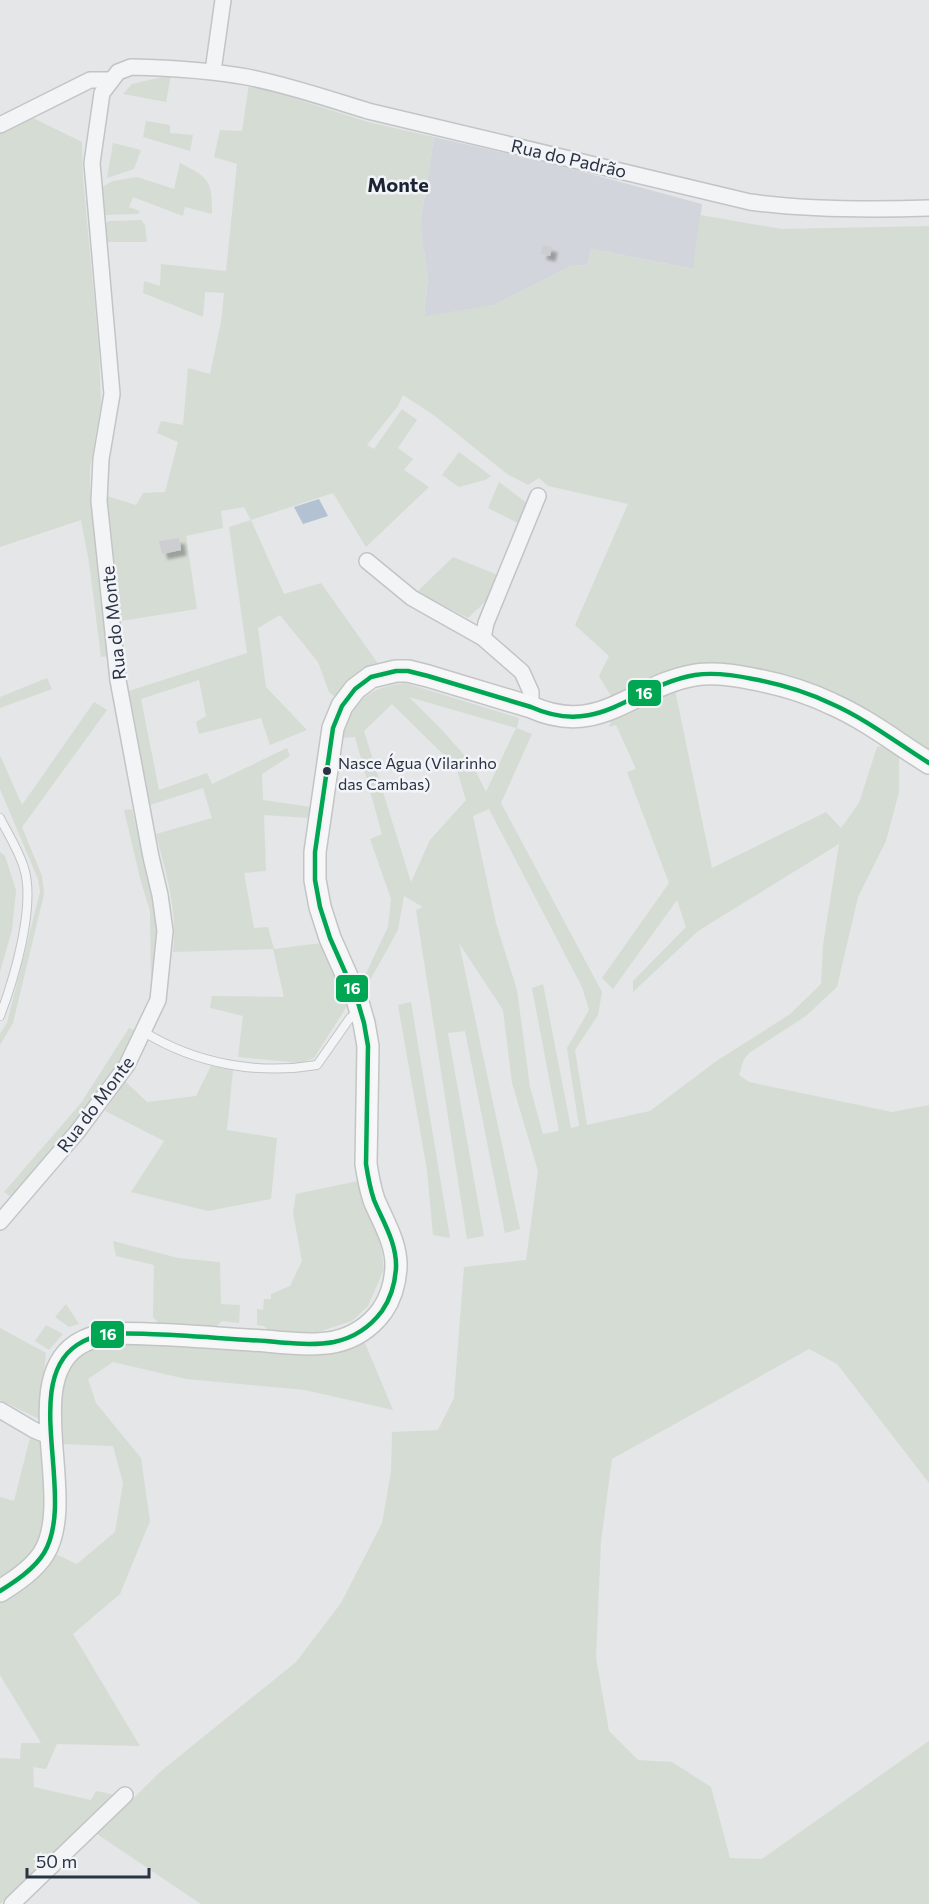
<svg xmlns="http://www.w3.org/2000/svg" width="929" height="1904" font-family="Commissioner,sans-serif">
<defs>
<filter id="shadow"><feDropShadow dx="5.5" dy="5.5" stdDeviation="1.5" flood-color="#0004"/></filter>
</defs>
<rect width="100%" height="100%" fill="#e4e6e8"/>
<polygon fill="#d2d5db" points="434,137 561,166 702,204 694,269 591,249 588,265 571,266 494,305 424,317 428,277 420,225"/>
<g fill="#d5dcd4" fill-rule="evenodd">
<polygon points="171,75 166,102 123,94 132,84"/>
<path d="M249,84L368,122L434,137L420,225L428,277L424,316L494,305L571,266L588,265L591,249L693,269L700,215L782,229L929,226V752L737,666L690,664L647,678L611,696L599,676L609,656L575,625L628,504L548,486L539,478L528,485L507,474L435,416L403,395L398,406L367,445L374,449L402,409L417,420L398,448L413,459L404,470L429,487L366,547L333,493L251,520L284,594L321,583L379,665L356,675L335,697L329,692L318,662L280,615L258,628L266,687L307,730L270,745L261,718L199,734L196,722L206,716L199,680L141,699L159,790L207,773L212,784L287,748L290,756L262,774L263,800L311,807L309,818L264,815L266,871L244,873L254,928L268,927L274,949L322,943L349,1003L314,1058L300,1063L238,1057L243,1016L210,1008L212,996L284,997L273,949L173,952C178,911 166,874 156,834L212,818L203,788L150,805L129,691L247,653L229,527L251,520L244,507L221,511L223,528L186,536L197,609L121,621L107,496L136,505L143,493L165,492L178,442L157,433L161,421L183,425L188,368L210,374L221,322L224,293L205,292L203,317L143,293L144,281L160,286L161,264L226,271L237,164L214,157L220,130L242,131ZM179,538L181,550L162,554L160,541Z"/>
<polygon points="31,117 82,142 83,178 99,350 101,405 90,468 90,494 109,656 101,657 89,562 81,520 0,547 0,132"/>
<polygon points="146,121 170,125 170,133 193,135 190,151 143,137"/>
<polygon points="113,143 141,150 134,169 107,178"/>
<path d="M180,163C210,178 212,181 212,214L185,207L183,216L133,197L129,207L140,211L138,214L103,215L102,187L113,181L137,177L174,189Z"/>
<polygon points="141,220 145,225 147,242 106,242 104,224 109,221"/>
<polygon points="459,452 491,476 485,480 459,487 442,475"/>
<polygon points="499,482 528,504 520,524 488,508"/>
<polygon points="453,557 498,575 487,600 468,618 417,592"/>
<polygon points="47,678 52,689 0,708 0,697"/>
<path d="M405,683L519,718L517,728L532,734L501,803L602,992L598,1015L575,1050L587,1125L650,1111L715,1062L790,1014L821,984L823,945L839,844L698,931L633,992V981L686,927L677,900L613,989L602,978L669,883L627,772L636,769L616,725L609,727L612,718L675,690L712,868L826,812L841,828L859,803L877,747L888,745L899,754V792L886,841L858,897L837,987L806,1016L749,1053L744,1059L739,1075L749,1082L892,1112L929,1105V1483L837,1364L809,1349L612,1459L601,1541L596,1658L609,1731L638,1760L672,1762L711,1787L730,1858L762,1859L929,1741V1904H201L97,1834L160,1772L296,1662L341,1603L382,1523L391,1472L392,1432L438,1430L454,1398L464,1267L526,1260L538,1171L512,1083L503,1010L459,943L520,1229L505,1233L465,1031L448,1033L484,1236L467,1239L416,910L423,907L404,896L398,930L369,982L359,988L388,927L391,899L370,839L382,834L355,737L343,738C350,702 369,687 405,683ZM409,697L516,728L486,792L472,764L443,731ZM392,704L456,767L466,800L430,840L411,882L364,731ZM489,809L582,987L589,1010L567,1048L579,1126L571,1128L543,984L532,988L559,1131L543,1134L530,1087L517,990L496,923L473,816Z"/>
<polygon points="94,702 107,710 22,827 42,876 44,894 13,1023 0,1045 0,1034 7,1023 40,892 38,879 0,789 0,755 22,805"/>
<polygon points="132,809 156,914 155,978 151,977 150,911 141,882 124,810"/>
<polygon points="0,852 5,856 16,890 12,930 0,972"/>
<polygon points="411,1002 450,1238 433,1235 427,1170 398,1005"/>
<path d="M129,1028L136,1031C105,1093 55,1145 11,1197L4,1192L81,1103Z"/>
<polygon points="211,1066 233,1070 227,1130 277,1138 271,1199 208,1211 131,1192 164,1141 105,1111 125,1081 147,1102 196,1096"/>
<polygon points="358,1181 363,1201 379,1236 384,1269 368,1306 352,1321 309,1335 272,1334 264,1326 257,1325 257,1309 263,1310 264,1299 271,1299 271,1294 290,1286 302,1261 293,1213 296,1194"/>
<polygon points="113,1241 178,1258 220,1262 221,1304 240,1305 239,1323 222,1321 212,1330 163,1328 153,1317 154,1265 116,1256"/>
<polygon points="66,1304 79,1324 69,1327 55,1317"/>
<polygon points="46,1325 63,1334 49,1350 35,1341"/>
<polygon points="0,1328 46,1353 39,1419 0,1400"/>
<polygon points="128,1341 326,1355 365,1343 393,1410 305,1390 186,1379 113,1362 88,1379 96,1403 141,1458 150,1521 120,1594 73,1634 140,1746 57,1744 46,1769 33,1767 34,1787 91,1800 96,1791 116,1795 0,1904 0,1758 20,1759 21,1743 41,1743 0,1675 0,1601 53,1553 77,1564 115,1532 123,1483 113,1446 61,1444 60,1390 75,1359 98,1344"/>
<polygon points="30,1438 44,1444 48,1500 44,1534 26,1562 0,1577 0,1497 14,1501"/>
</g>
<polygon fill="#b2c2d3" points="319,499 328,516 303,524 294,507"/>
<g fill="#ccced1" filter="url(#shadow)">
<polygon points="543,245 552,247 550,256 541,254"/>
<polygon points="179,538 181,550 162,554 159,541"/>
</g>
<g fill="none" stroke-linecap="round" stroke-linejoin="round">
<g stroke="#c2c4c6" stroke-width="10">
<g id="lane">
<path d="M0,818C8,834 19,851 24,868C36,906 14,979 0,1016"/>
<path d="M144,1032C196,1064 258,1075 317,1065L350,1018L358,1012"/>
</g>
</g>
<g stroke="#c2c4c6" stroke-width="18">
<g id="street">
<polyline points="213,71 223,0"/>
<polyline points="0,125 90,80 110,80"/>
<polyline points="367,561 412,598 483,638 522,672 531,692 531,707"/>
<polyline points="483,638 486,623 538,496"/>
<path d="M0,1222L78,1131L127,1065L158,1000L165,931L160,895L151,857L118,680L99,501L101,459L112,394L92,163L102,93L118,72L131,67C170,68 209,70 247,77C288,85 329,99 368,111L750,202C810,210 869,210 929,208"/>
<polyline points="0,1410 34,1430 51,1437"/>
<polyline points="12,1904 125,1795"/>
</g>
</g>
<g stroke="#c2c4c6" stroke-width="24">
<path id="secondary" d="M0,1591C16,1581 34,1569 44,1553C77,1498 20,1383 77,1345C98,1331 124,1333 148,1334C187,1335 226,1339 266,1341C287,1343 312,1346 334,1342C353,1338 370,1327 382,1311C391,1298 395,1284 396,1268C397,1243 383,1222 374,1200C370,1188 368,1177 366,1164L368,1046L364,1023L357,999L330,938L320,907L315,880V852L333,728L342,706L355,689L371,677L396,671H408L428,676L531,707C600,738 632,686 695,675C714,672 734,675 753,679C780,684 807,692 832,704C866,719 897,743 929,763"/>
</g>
<use href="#lane" stroke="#f3f4f6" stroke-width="8"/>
<use href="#street" stroke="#f3f4f6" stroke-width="15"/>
<use href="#secondary" stroke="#f7f7f7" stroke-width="21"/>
<g stroke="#f2f4f8" stroke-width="9">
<path id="bus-1" d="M0,1591C16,1581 34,1569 44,1553C77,1498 20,1383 77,1345C98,1331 124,1333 148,1334C187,1335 226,1339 266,1341C287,1343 312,1346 334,1342C353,1338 370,1327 382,1311C391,1298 395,1284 396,1268C397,1243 383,1222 374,1200C370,1188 368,1177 366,1164L368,1046L364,1023L357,999L330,938L320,907L315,880V852L333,728L342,706L355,689L371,677L396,671H408L428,676L531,707C600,738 632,686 695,675C714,672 734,675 753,679C780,684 807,692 832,704C866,719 897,743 929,763"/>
</g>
<use href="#bus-1" stroke="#00a651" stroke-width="4.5"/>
</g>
<circle fill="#2a3343" stroke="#f2f4f8" stroke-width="2" cx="327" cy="771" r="5"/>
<g text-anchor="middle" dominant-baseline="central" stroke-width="5" stroke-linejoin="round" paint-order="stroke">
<g font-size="16" fill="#2a3343" stroke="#f2f4f8" text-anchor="start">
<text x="338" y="762">Nasce Água (Vilarinho<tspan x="338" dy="21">das Cambas)</tspan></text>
</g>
<g font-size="18" fill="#2a3343" stroke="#f2f4f8">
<text transform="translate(569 158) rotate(13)">Rua do Padrão</text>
<text transform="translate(113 623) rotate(-96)">Rua do Monte</text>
<text transform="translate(95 1104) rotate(-53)">Rua do Monte</text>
</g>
<g font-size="20" font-weight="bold" fill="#1c2434" stroke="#f2f4f8">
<text x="398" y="184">Monte</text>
</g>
</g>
<g stroke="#f2f4f8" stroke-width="2">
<rect x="627" y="679" width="35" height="28" rx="6" fill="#00a651"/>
<rect x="335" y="974" width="34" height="29" rx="6" fill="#00a651"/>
<rect x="90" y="1320" width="35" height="29" rx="6" fill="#00a651"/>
</g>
<g font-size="16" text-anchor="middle" font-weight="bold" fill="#fff">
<text x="644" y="699">16</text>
<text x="352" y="994">16</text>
<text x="108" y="1340">16</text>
</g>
<path d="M27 1868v9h122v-9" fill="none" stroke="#2a3343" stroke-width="3"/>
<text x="36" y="1868" font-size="18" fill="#2a3343" stroke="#f2f4f8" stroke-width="4.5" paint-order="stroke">50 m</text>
</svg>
